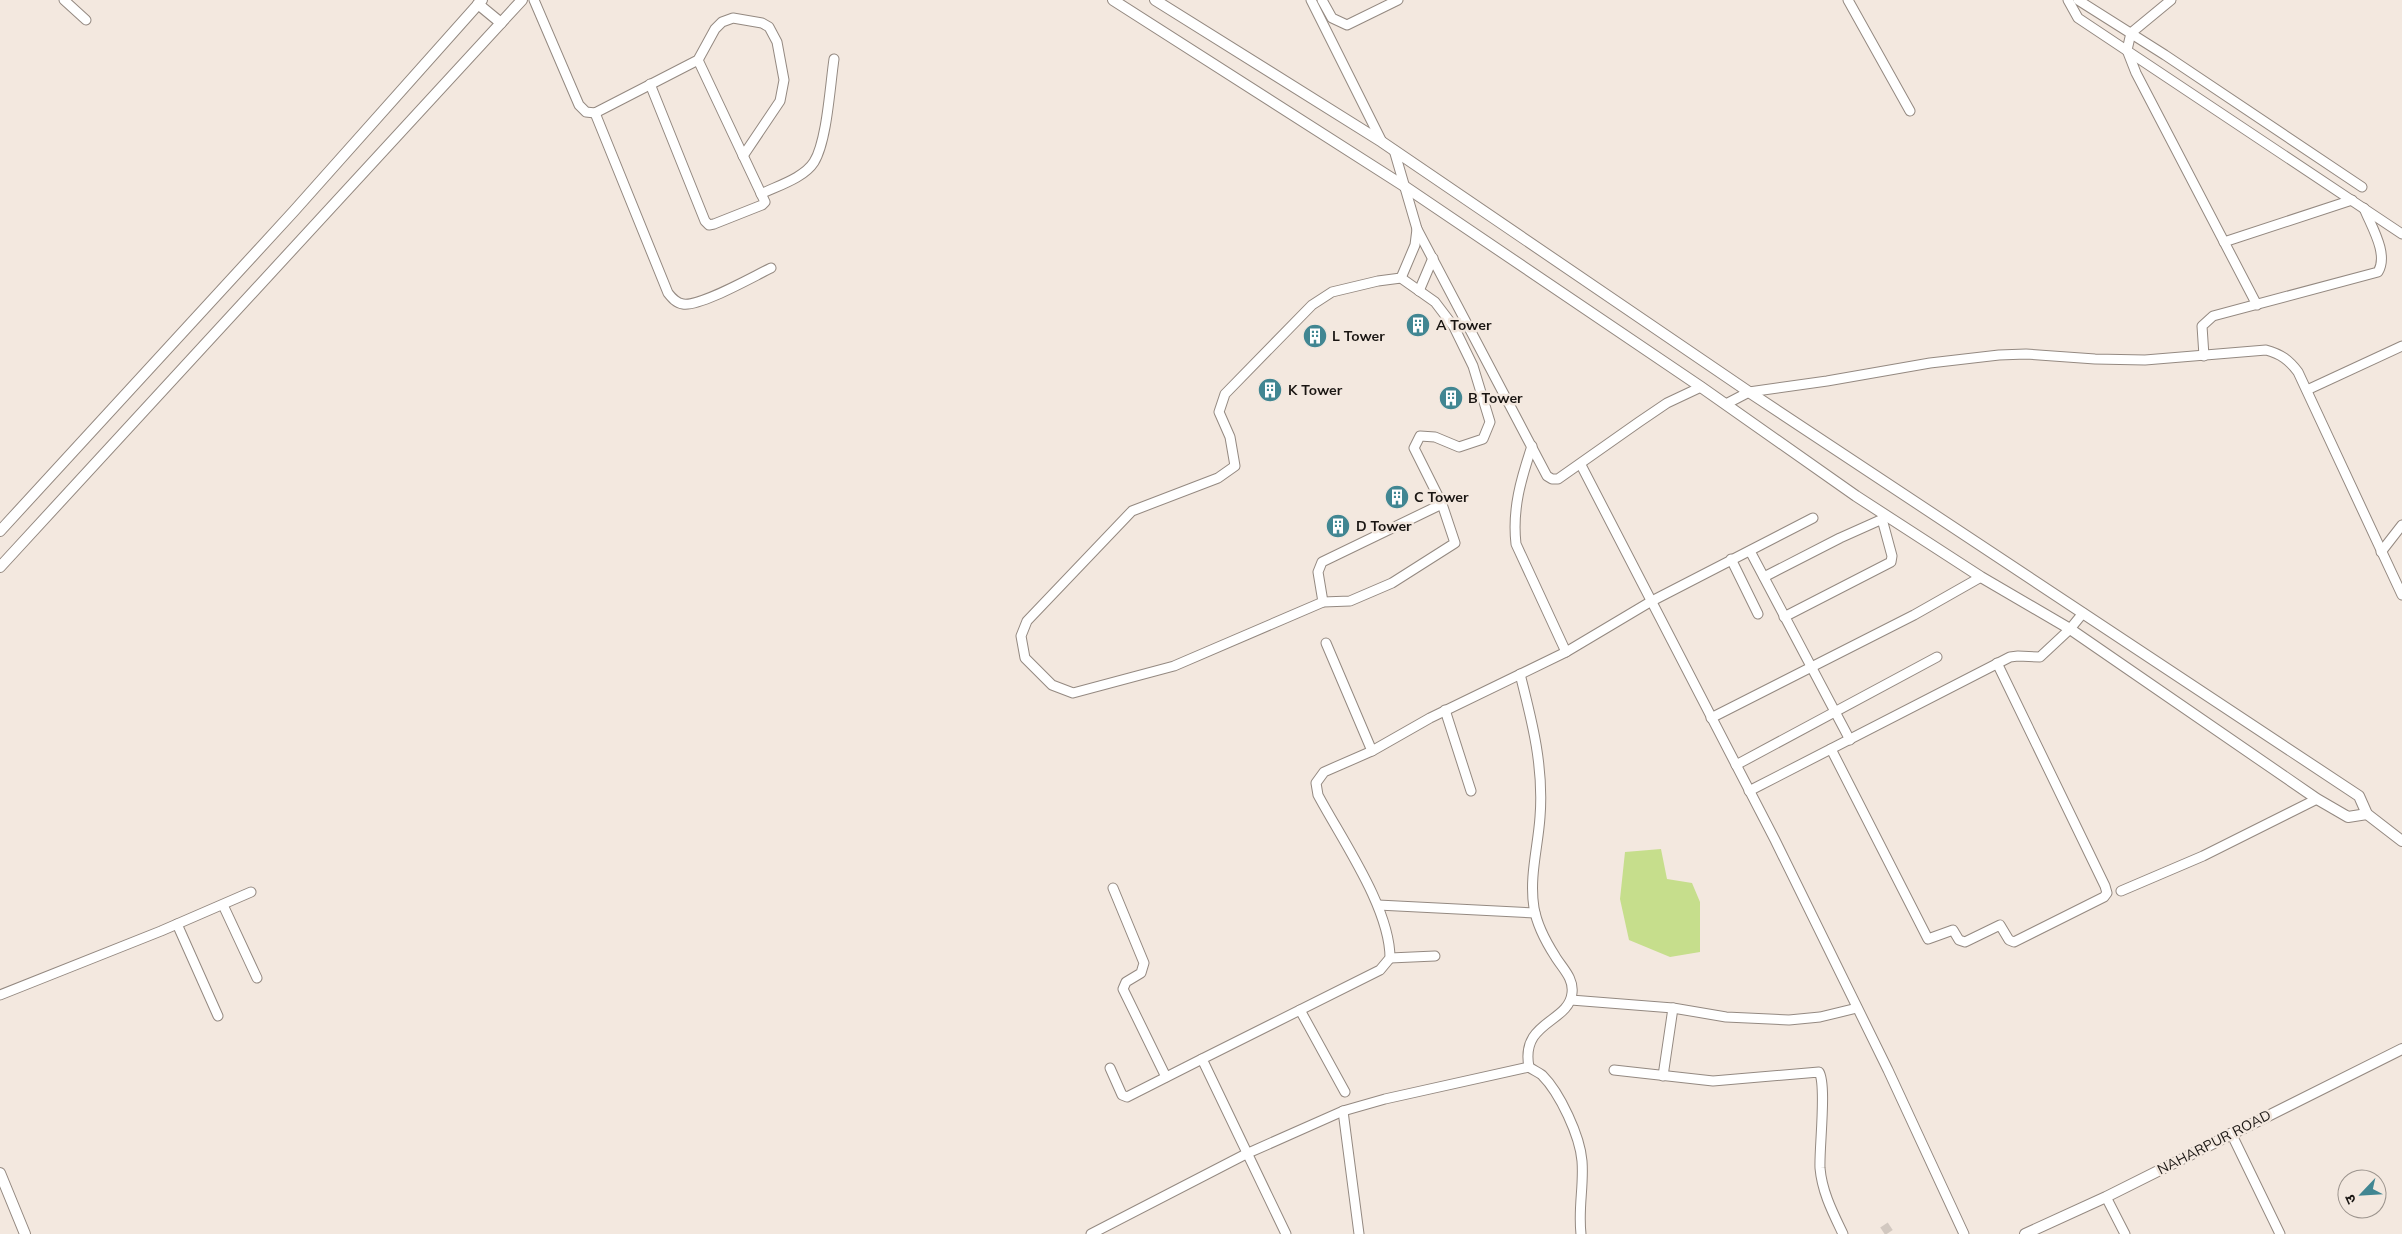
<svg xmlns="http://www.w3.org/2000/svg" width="2402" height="1234" font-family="Mulish,'Noto Sans Devanagari',sans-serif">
<rect width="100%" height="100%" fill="#f3e8df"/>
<polygon fill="#c6de8c" points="1661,849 1667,879 1692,883 1700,902 1700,952 1670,957 1629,940 1620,899 1625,852"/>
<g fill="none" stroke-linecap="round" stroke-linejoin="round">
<polyline stroke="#d2c8c0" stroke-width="9" stroke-dasharray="9 4.5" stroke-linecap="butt" points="1884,1225 1890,1234"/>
<g stroke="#948981" stroke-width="11">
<g id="minor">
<polyline points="64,0 86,20"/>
<polyline points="534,0 579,105 586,112 595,113 698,60 715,29 722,22 733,18 762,23 769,27 777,42 784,80 780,101 743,156"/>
<polyline points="1311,0 1382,142"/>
<polyline points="1322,0 1332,18 1347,25 1398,0"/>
<polyline points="1848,0 1910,111"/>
<polyline points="2068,0 2078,18 2402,234"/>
<polyline points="2078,0 2165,55 2362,187"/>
<polyline points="2171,0 2131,33 2127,50 2136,73 2257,305"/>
<polyline points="650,84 705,221 709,225 714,224 762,205 765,202 698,60"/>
<path d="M595,113L668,293C672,298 676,303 683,304C700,307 754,276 771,268"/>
<polyline points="1394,150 1417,229 1547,476 1552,479 1558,479 1639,422 1667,403 1701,387"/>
<path d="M761,194C777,186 804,178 814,162C827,141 830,86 834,59"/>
<polyline points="2224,242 2352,200"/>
<polygon points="1401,278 1435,302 1454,327 1473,366 1490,422 1483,439 1459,447 1435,437 1420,436 1414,448 1442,504 1455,543 1392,583 1350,601 1323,602 1174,666 1073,693 1052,685 1025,658 1021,636 1027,621 1132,511 1218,478 1235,466 1230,437 1219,412 1225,394 1312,305 1332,292 1378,281"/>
<polyline points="1401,278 1415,245 1417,229"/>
<polyline points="1419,291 1433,258"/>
<path d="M2204,356L2202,326L2213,316L2378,272C2389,254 2371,226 2364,208"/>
<polyline points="2307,390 2402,346"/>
<path d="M1726,404L1749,392L1827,381L1930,363L1999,355L2026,354L2095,359L2145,360L2266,350C2281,354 2289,360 2298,372L2402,595"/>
<path d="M1532,446C1521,479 1512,509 1516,544L1566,652L1650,602L1813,518"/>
<polyline points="1581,465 1775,840 1888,1070 1964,1234"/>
<polyline points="1750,551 1850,740"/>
<polyline points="2381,552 2402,525"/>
<polyline points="1731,559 1758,614"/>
<polyline points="1764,577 1840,538 1887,517"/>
<polyline points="1323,602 1318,572 1322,562 1442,504"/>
<polyline points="1784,617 1891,562 1892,556 1882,519"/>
<polyline points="1326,643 1372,751"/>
<path d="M1520,674C1532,721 1544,767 1540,817C1538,847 1529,877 1534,908C1537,925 1546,942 1555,956C1562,968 1574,978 1572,993C1569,1023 1520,1021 1529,1067"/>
<polyline points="1445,710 1471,791"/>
<polyline points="1711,718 1914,615 1981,577"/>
<polyline points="1831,749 1928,939 1953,930 1959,940 1965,942 2000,925 2009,940 2014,942 2104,897 2107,893 2105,886 1997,663"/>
<polyline points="1736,765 1937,657"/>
<polyline points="1749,791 2010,657 2018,656 2040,657 2070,629 2083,613"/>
<polyline points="1113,888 1144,963 1141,973 1126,982 1123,989 1166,1077"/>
<polyline points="2121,891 2203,856 2317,799"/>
<polyline points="223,905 257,978"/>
<polyline points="1378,905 1535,913"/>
<polyline points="177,924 218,1016"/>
<polyline points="1390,958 1435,956"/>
<polyline points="0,995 161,931 251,892"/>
<polyline points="1571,1000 1673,1008 1726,1017 1789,1020 1820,1017 1857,1008"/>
<polyline points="1300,1010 1345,1092"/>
<polyline points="1110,1068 1122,1095 1127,1097 1202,1059"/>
<path d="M1614,1070L1713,1081L1819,1072C1827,1085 1819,1148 1820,1168C1822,1192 1833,1213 1843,1234"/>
<polyline points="1663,1076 1673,1008"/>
<polyline points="1343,1111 1359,1234"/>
<polyline points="2231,1133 2280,1234"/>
<polyline points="2106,1197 2125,1234"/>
<path d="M1091,1234L1246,1154L1343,1111L1385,1099L1529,1067C1533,1070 1538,1072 1542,1075C1560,1093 1580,1136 1582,1161C1584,1186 1578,1208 1581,1234"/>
<path d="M1286,1234L1202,1059L1380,970L1390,958C1390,908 1342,840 1318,795L1316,783L1324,772L1372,751L1430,718L1566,652"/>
</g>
</g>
<g stroke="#948981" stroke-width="12">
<g id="tertiary">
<polyline points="1113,0 1404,186 1701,387 1856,496 1981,577 2070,629 2317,799 2348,817 2367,814"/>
<polyline points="1155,0 1382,142 1749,392 2359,796 2367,814 2402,841"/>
<polyline points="478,4 501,23"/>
<polyline points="0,531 294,211 482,0"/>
<polyline points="0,567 522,0"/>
<polyline points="0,1173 25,1234"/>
<polyline points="2025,1234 2106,1197 2402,1049"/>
</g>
</g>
<use href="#minor" stroke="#fff" stroke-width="9"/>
<use href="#tertiary" stroke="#fff" stroke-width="10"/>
</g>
<defs>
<g id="building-disc" transform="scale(1.25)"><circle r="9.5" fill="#418692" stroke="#f3e8df"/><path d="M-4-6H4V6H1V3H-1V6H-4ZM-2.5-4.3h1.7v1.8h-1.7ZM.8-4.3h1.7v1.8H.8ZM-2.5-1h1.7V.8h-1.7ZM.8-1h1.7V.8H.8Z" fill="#fff"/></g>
</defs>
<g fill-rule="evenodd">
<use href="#building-disc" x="1418" y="325"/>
<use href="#building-disc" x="1315" y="336"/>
<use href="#building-disc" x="1270" y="390"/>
<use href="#building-disc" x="1451" y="398"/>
<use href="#building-disc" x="1397" y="497"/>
<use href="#building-disc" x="1338" y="526"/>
</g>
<g text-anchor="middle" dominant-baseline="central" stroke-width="5" stroke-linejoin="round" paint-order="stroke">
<g font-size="14" font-weight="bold" fill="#191512" stroke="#f3e8df" text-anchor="start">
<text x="1436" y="325">A Tower</text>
<text x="1332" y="336">L Tower</text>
<text x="1288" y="390">K Tower</text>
<text x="1468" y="398">B Tower</text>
<text x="1414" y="497">C Tower</text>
<text x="1356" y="526">D Tower</text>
</g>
<g font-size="14" fill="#191512" stroke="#f3e8df">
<text transform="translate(2214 1142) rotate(-27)">NAHARPUR ROAD</text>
</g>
</g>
<g transform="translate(2362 1194) rotate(245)"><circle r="24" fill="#f3e8df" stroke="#9c948d"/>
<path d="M0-4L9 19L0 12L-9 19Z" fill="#418692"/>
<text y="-8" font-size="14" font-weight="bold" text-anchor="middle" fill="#191512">उ</text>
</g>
</svg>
